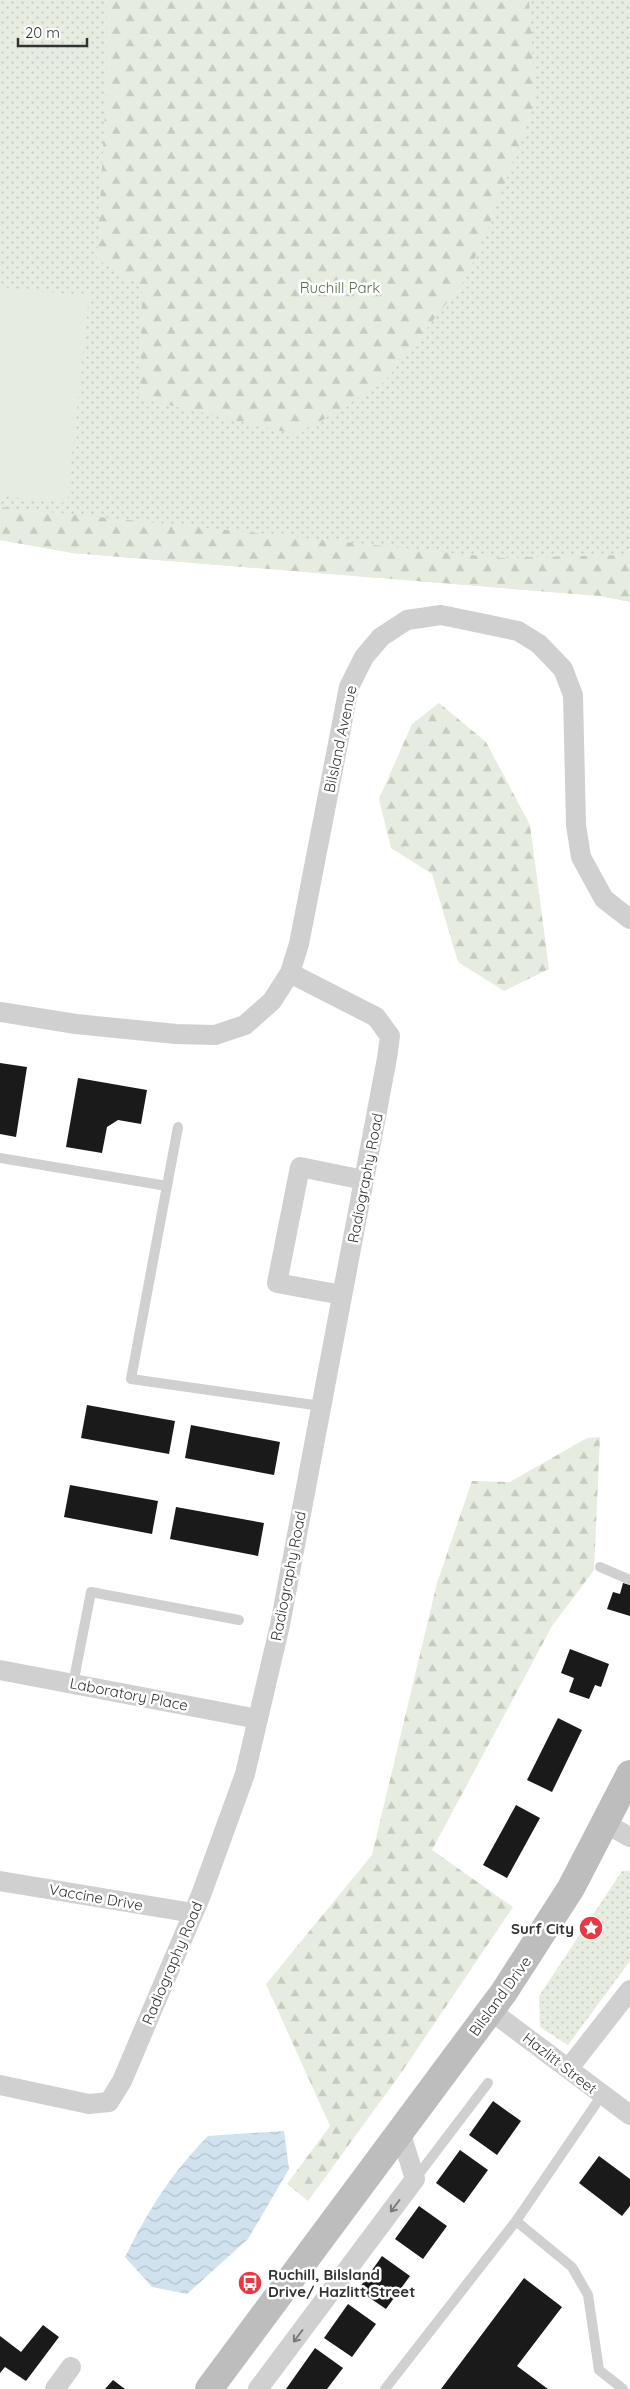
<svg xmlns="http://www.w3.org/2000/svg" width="630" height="2389" font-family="Quicksand,sans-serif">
<defs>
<pattern id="green-dots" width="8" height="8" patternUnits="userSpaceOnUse" patternTransform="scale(1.25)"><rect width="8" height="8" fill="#e6ecdf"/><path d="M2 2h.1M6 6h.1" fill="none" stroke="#c6cbc0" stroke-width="1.8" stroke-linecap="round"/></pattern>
<pattern id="forest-firs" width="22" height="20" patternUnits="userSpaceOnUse" patternTransform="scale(1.25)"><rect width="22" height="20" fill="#e6ecdf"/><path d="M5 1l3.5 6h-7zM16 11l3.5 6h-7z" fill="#c6cbc0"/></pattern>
<pattern id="water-waves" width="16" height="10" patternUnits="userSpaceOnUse" patternTransform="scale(1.25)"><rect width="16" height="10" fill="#cfe2ee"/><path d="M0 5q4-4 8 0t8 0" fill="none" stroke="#b2c2cd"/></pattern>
</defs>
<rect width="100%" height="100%" fill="#fff"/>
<g fill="url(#green-dots)">
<polygon points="0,0 630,0 630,602 601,596 73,553 0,540"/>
<polygon points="622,1871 630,1871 630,1961 568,2045 540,2027 539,1996"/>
</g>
<g fill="url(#forest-firs)">
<polygon points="109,0 529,0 536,101 486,233 465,280 384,382 298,435 140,398 142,285 128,279 97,259 107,74 107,6"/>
<polygon points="0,507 501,558 630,555 630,602 601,596 73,553 0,540"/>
<polygon points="439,703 486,742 530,825 549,969 504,991 458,962 432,874 391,848 379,799 412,724"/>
<polygon points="600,1437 594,1570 552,1626 432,1850 513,1907 401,2073 308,2201 287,2184 330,2126 266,1984 372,1855 437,1583 472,1481 510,1482 587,1438"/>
</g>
<polygon fill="#e6ecdf" points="0,287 89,296 67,503 0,496"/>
<path fill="url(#water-waves)" d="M284,2131L289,2169L248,2239L187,2294L152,2287L125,2257C149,2209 170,2175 208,2136Z"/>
<g fill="#1a1a1a">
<polygon points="0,1063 27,1067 16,1137 0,1134"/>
<polygon points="78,1078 147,1090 141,1124 118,1120 107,1127 102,1153 66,1147"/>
<polygon points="87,1405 175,1421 169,1454 81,1438"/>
<polygon points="191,1425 280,1442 274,1475 185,1458"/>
<polygon points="70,1485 158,1501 152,1534 64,1517"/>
<polygon points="176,1507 264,1523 258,1556 170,1539"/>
<polygon points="623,1583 630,1585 630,1616 607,1609 613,1592 620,1594"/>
<polygon points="570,1649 609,1664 601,1687 595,1685 589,1699 569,1692 574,1678 561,1673"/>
<polygon points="558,1718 582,1730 552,1792 527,1780"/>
<polygon points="516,1805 540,1818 507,1878 483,1865"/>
<polygon points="493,2101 521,2121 497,2155 469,2135"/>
<polygon points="460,2150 488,2170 464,2203 436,2183"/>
<polygon points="599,2156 630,2179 630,2206 622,2216 579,2183"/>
<polygon points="419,2206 447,2226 423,2259 395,2239"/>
<polygon points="382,2256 410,2276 386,2309 358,2290"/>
<polygon points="524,2278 562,2307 517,2366 548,2389 441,2389"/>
<polygon points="348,2304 376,2324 352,2357 324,2338"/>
<polygon points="43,2325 59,2337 26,2381 5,2367 0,2373 0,2336 21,2352"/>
<polygon points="315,2348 343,2368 327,2389 286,2389"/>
<polygon points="113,2380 125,2389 105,2389"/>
</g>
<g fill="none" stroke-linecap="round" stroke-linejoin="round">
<g stroke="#d0d0d0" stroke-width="10">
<polyline points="178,1127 131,1379 321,1406"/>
<polyline points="0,1158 167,1186"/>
<polyline points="600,1567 630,1580"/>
<polyline points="73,1684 91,1592 239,1620"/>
<polyline points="415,2179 488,2083"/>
<polyline points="516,2221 572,2267 588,2295 599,2370 623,2389"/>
<polyline points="385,2389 516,2221 602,2095"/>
</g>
<g stroke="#d0d0d0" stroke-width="20">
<polyline points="0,1012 76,1024 176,1034 215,1035 245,1025 272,1001 290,973 299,944 349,687 364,657 381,637 407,620 441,615 518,631 539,644 563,669 573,695 576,825 581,857 604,899 630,919"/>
<polyline points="342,1295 277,1283 300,1167 364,1180"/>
<polyline points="0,1670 258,1719"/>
<polyline points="606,1824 630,1837"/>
<polyline points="0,1881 193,1913"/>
<polyline points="491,2011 630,2115"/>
<polyline points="569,2068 630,1990"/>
<polyline points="0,2085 89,2104 109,2102 122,2081 201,1895 245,1774 280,1625 387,1058 390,1036 376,1017 290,973"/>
<polyline points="55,2389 71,2367"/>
<polyline points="258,2389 415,2179 400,2131"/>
</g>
<polyline stroke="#bdbdbd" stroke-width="28" points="209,2389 504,1992 571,1888 630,1774"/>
</g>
<defs><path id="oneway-shaft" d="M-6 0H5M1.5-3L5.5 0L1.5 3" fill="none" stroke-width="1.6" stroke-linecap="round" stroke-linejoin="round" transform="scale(1.25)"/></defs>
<g stroke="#7a7a7a">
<use href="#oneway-shaft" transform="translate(395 2206) rotate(127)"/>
<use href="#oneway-shaft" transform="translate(298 2336) rotate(127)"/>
</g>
<defs>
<g id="sight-disc" transform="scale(1.25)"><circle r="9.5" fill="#e63946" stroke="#fff"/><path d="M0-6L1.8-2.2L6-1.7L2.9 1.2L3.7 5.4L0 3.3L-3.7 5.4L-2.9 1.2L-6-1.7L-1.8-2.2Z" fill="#fff"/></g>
<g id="bus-disc" transform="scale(1.25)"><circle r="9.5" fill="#e63946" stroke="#fff"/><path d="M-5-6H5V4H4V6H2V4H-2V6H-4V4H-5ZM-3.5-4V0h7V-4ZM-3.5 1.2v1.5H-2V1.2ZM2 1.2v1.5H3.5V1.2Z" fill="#fff"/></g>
</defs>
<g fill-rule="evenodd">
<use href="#sight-disc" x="591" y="1928"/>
<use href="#bus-disc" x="250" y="2283"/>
</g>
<g text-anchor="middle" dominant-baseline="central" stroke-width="5" stroke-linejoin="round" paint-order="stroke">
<g font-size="15" fill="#56703f" stroke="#fff">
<text x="340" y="287">Ruchill Park</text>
</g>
<g font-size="15" fill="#333" stroke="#fff">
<text transform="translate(340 739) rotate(-78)">Bilsland Avenue</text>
<text transform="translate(365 1178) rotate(-79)">Radiography Road</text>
<text transform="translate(288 1576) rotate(-79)">Radiography Road</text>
<text transform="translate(129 1694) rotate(11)">Laboratory Place</text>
<text transform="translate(96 1897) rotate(10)">Vaccine Drive</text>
<text transform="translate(172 1963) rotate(-67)">Radiography Road</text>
<text transform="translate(500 1996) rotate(-54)">Bilsland Drive</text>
<text transform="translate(560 2063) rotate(38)">Hazlitt Street</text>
</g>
<g font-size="15" font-weight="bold" fill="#333" stroke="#fff" text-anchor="end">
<text x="574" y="1928">Surf City</text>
<text x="268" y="2274" text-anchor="start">Ruchill, Bilsland<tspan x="268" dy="17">Drive/ Hazlitt Street</tspan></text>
</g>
</g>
<path d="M18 38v8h69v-8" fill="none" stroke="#333333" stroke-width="2.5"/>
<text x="25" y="38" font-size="15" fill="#333333" stroke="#ffffff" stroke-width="4" paint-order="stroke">20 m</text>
</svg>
